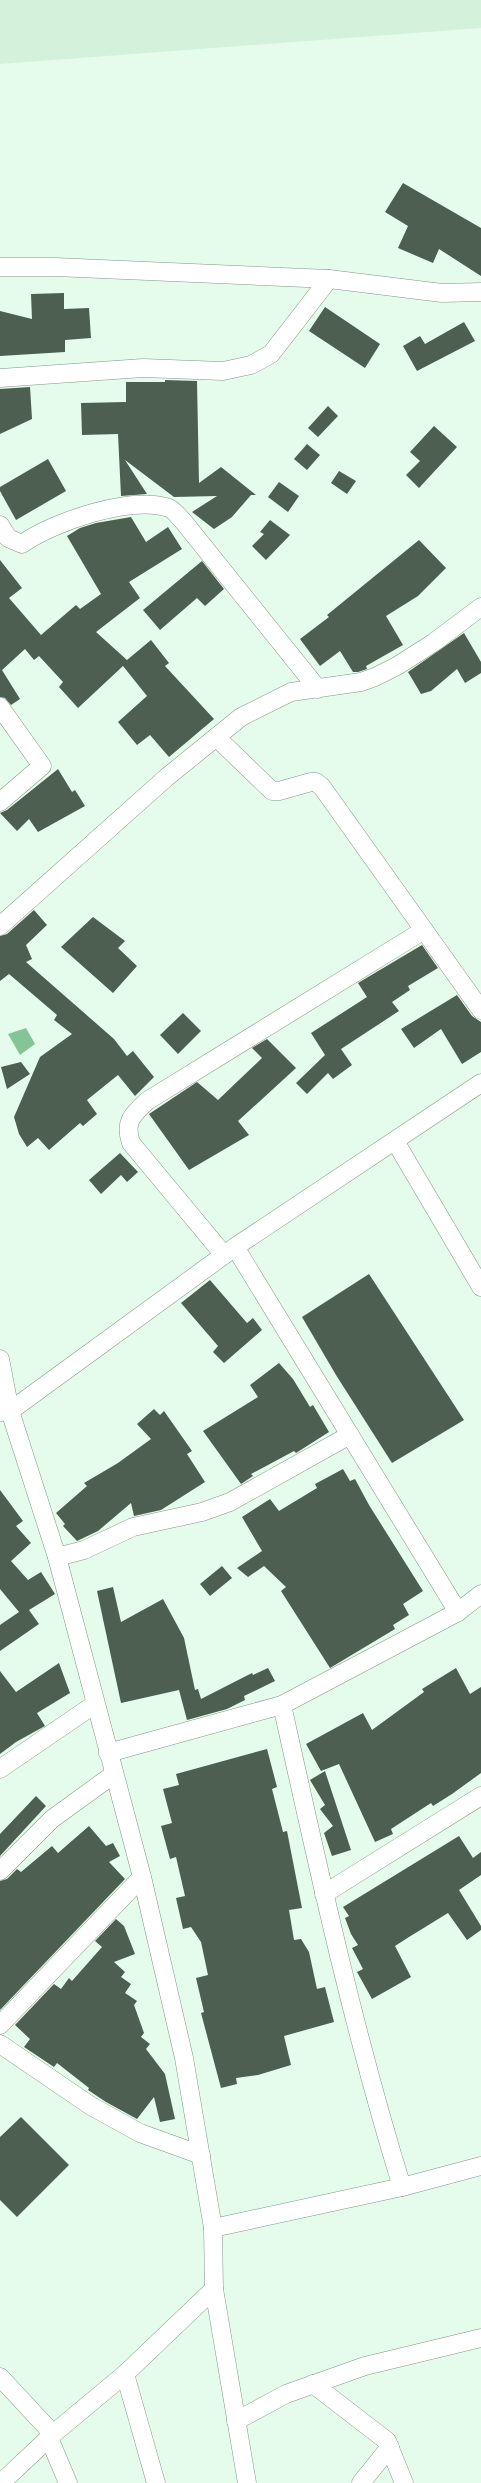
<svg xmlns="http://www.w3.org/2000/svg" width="481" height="2483" font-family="'Noto Sans',sans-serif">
<rect width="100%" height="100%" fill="#e5fbeb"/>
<polygon fill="#d4f1dc" points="0,0 481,0 481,28 0,64"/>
<polygon fill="#83c597" points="26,1028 35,1044 20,1055 8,1034"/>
<g fill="#4c5f51">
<polygon points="403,183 481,228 481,276 439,249 433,263 398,248 408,226 385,212"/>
<polygon points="64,293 64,309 89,308 91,338 65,340 65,352 0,356 0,311 32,319 31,294"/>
<polygon points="325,307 380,344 365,368 309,331"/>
<polygon points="464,322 475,341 417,371 403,346 420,336 425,344"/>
<polygon points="165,380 197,381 199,483 221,467 256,495 251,495 232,517 214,529 192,512 217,496 174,497 125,460 147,494 121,496 118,434 82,435 81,403 126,402 126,382 165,382"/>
<polygon points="30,387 32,419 0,434 0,389"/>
<polygon points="328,406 338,416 318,437 308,428"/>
<polygon points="434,426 457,447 419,488 406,475 420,461 410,452"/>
<polygon points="307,444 320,455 307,470 294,459"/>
<polygon points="48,459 66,491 16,520 0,491 0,487"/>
<polygon points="339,471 356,481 347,494 331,483"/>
<polygon points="279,482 299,496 288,512 268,497"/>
<polygon points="131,517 146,542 168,527 182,549 129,582 140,598 96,632 127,660 151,640 169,663 165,666 214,719 169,757 150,735 137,745 118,722 147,696 123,666 78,708 59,687 63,682 39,656 34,660 25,649 2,670 20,699 11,705 5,698 0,697 0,560 22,588 9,598 41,635 76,605 80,609 101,594 67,536 80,528 96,523"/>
<polygon points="270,520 290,535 266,560 252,546 264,534 260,532"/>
<polygon points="419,540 446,568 418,596 386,616 403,645 366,666 367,669 358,672 353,672 340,651 320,666 300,639 329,617 327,615"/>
<polygon points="202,561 224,589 205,606 197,598 160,630 143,610"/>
<polygon points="464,633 481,662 481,673 465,683 457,669 431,691 421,694 408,672"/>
<polygon points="58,769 72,792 75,790 85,806 38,832 29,819 17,831 0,813 7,810"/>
<polygon points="34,910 47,925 26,945 32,959 26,962 114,1039 127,1056 133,1051 154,1077 135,1096 118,1075 87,1100 97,1114 83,1126 80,1123 49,1150 38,1138 27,1147 19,1134 14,1117 40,1057 72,1034 54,1020 57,1015 9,974 0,981 0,936 7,934"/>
<polygon points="93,917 125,941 118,948 137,966 113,993 61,947"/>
<polygon points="422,945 438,968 408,986 410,990 392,1002 399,1011 341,1049 352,1065 333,1079 328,1073 307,1094 296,1083 325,1055 311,1033 367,997 358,983"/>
<polygon points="457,995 472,1016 481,1022 481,1052 462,1064 441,1029 414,1048 401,1029"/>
<polygon points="183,1013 201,1031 178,1054 160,1035"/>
<polygon points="267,1039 296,1068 238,1121 249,1135 189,1170 149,1114 197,1082 218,1100 262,1058 252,1048"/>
<polygon points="21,1062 30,1074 7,1089 1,1067"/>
<polygon points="120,1153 138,1172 127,1182 121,1175 101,1194 89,1180"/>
<polygon points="369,1274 464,1420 392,1463 336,1375 302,1317"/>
<polygon points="210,1280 247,1323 253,1318 262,1330 224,1363 213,1352 218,1346 181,1303"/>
<polygon points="279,1363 293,1379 310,1407 313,1405 329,1432 296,1453 294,1451 251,1474 253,1476 241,1484 203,1431 258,1397 250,1385"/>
<polygon points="154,1409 160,1415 164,1411 192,1451 187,1454 205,1482 161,1510 134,1516 131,1503 98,1531 77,1541 63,1526 65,1524 56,1513 87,1486 84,1483 118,1463 151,1439 137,1424"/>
<polygon points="343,1469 350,1481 355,1479 369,1505 423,1591 403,1604 409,1615 393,1625 395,1629 330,1668 281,1591 286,1587 264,1566 248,1577 237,1568 262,1551 242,1517 270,1499 279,1511 317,1488 315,1484"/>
<polygon points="0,1490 23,1521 16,1526 31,1543 11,1561 28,1580 41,1572 55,1594 29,1610 39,1624 0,1651 0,1625 19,1612 0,1589"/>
<polygon points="222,1566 232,1578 210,1596 200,1584"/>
<polygon points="113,1587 121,1622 163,1599 184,1638 195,1690 198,1689 201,1699 252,1673 253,1675 268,1668 275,1681 244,1696 245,1700 227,1709 187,1720 179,1690 121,1703 97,1591"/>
<polygon points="59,1663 70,1693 37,1713 45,1726 16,1742 0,1754 0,1671 16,1692"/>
<polygon points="456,1668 470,1694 481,1687 481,1773 452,1794 433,1806 431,1803 391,1829 393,1834 375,1842 339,1764 321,1771 306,1744 363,1713 372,1730 424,1692 422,1689"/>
<polygon points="267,1749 277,1787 272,1789 283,1832 287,1831 302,1908 289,1910 294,1940 301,1939 309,1952 317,1989 325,1987 334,2022 284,2036 291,2065 258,2075 236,2078 237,2084 221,2088 201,2013 204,2012 196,1978 208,1975 201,1942 191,1927 183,1929 176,1898 185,1896 176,1857 170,1859 161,1826 172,1823 163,1789 179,1785 176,1774"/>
<polygon points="325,1771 351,1850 332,1856 324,1833 333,1826 320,1809 325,1805 310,1780"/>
<polygon points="36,1796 46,1806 0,1856 0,1834"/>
<polygon points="89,1826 106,1846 113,1843 120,1856 109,1862 125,1879 0,2010 0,1881 7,1879 17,1869 21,1872 52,1846 58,1853"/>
<polygon points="459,1836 473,1858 481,1852 481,1875 459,1890 481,1926 481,1930 467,1940 448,1913 409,1937 395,1946 411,1977 372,1999 357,1972 363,1969 352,1948 358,1945 351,1934 345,1918 349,1916 343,1907"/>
<polygon points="116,1919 124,1926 135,1954 114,1962 125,1972 121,1977 131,1984 125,1993 137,2001 134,2005 144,2033 141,2037 150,2044 146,2049 165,2074 175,2119 160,2122 154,2097 137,2119 106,2102 88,2090 89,2088 57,2063 54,2067 24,2047 30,2039 15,2025 54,1984 61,1989 69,1978 72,1981 102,1947 95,1941"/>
<polygon points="21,2117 69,2165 17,2217 0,2200 0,2137"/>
</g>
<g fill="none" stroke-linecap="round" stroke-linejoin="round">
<g stroke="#819687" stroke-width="19">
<g id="minor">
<polyline points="0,267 55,267 329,279 442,293 481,292"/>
<polyline points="0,378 143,368 223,371 251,365 271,354 329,279"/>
<path d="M0,525L8,538L22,544C53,522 131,495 169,508C174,510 179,517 183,521L318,689"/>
<polyline points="0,707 42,766 0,802"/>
<polyline points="216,737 272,791 279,791 311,782 316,782 322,787 481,1010"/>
<polyline points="0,926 167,777 241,717 291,692 361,682 375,677 397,666 433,643 481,607"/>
<polyline points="395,1141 481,1287"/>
<polyline points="235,1247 458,1612"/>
<path d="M224,1255L131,1143C124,1122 132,1115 147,1101L424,930"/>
<polyline points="0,1359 10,1411 57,1557 142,1877 184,2058 213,2228 214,2289 247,2483"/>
<polyline points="0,1412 10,1411 235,1247 481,1083"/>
<polyline points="57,1557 84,1550 133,1527 202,1512 230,1502 350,1435"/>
<path d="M282,1705C318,1867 353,2029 402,2187L481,2166"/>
<polyline points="108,1753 282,1705 458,1612 481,1594"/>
<polyline points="0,1769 95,1704"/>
<polyline points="0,1871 52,1819 114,1774"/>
<polyline points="324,1894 481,1796"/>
<polyline points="0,2025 142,1877"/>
<polyline points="0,2044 91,2106 140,2133 201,2155"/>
<polyline points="213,2228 402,2187"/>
<polyline points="125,2374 156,2483"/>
<polyline points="0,2377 53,2434"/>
<polyline points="313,2384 387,2441 404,2483"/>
<polyline points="236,2421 286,2394 365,2366 481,2338"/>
<polyline points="49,2438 68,2483"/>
<polyline points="1,2483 53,2434 125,2374 214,2289"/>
<polyline points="361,2483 390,2447"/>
</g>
</g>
<use href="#minor" stroke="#fff" stroke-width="18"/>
</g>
</svg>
